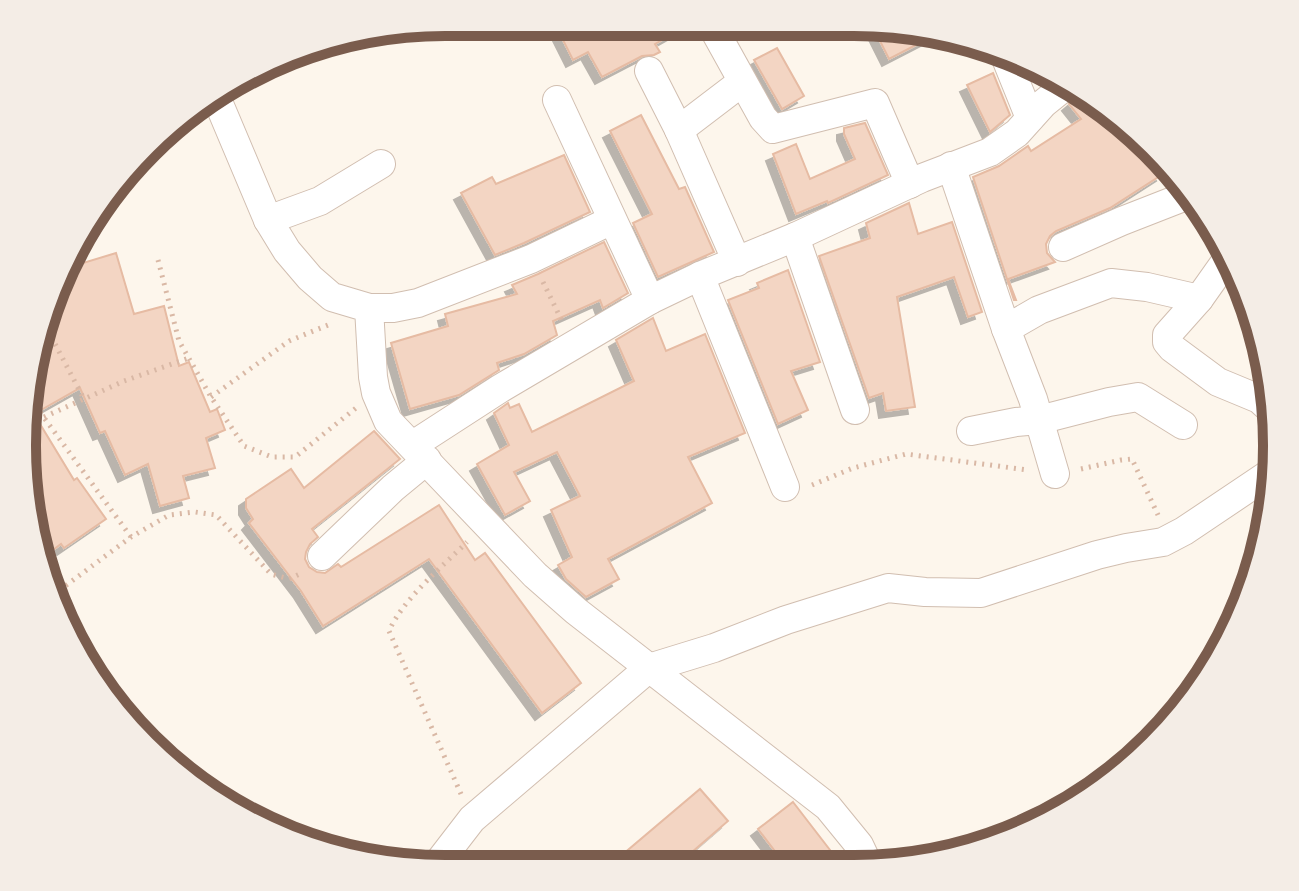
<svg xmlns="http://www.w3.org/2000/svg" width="1299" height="891" font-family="Cabin,sans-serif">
<defs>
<filter id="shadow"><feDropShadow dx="-7" dy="7" stdDeviation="0" flood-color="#0004"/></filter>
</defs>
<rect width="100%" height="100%" fill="#fdf6ec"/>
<g fill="#f3d5c3" stroke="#e6bba3" stroke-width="2" filter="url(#shadow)">
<polygon points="555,24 613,25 687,26 655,44 660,52 654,55 642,56 602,77 588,52 573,60"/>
<polygon points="874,29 936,30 941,32 889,59"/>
<polygon points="777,48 804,96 782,109 754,60"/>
<polygon points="993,73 1010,115 990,132 967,85"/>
<polygon points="1083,92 1137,134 1163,174 1110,208 1056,231 1050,236 1046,244 1047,253 1055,262 1008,279 1016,300 1014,300 973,177 999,166 1028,146 1031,151 1081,119 1069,104"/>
<polygon points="641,115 679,189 685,187 714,252 658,277 633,223 652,214 610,131"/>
<polygon points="865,123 888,175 828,203 827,201 796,214 773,154 796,144 810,179 855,159 844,134 844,128"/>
<polygon points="564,155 590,212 524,243 495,255 461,193 492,177 496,184"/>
<polygon points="909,203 918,234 952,222 982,312 968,317 954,277 897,297 915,407 886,411 883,393 869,398 819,256 870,238 866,223"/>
<polygon points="604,242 628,293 603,308 600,300 553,321 557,335 524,354 497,363 499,370 459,395 410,409 391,343 448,326 445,314 517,294 512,285 538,274"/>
<polygon points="116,253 134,314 164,306 179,366 189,362 210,412 217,409 225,430 206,438 215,468 183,476 189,498 160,506 148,464 125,475 105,431 100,433 80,388 34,414 74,480 77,478 106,519 64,548 61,544 41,559 30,528 26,391 54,283 63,269"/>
<polygon points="788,270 820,362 791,371 808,410 778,424 728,300 759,288 757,283"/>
<polygon points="653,318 666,351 705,334 745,433 688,457 712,503 608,559 619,579 586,597 566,579 558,565 572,557 551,510 580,496 557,452 514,472 530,501 505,515 477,464 509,445 494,413 508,403 510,408 519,404 532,432 634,381 616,340"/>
<polygon points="374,431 400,459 312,529 318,537 310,544 306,552 305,559 309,567 317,572 325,573 338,564 341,567 439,505 475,560 485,553 581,683 542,713 429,559 323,626 301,591 249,523 253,519 246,508 246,499 291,469 304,488"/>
<polygon points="700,789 728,821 677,865 609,866"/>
<polygon points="793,802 840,863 784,863 758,829"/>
</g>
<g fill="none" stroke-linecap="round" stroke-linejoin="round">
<g stroke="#d1beb0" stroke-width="30">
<g id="minor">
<polyline points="712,26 763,118 773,129 875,103 910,184"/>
<polyline points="1005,56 1030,118"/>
<polyline points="649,71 679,130 737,262"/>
<polyline points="214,92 268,220 287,251 310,278 332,297 369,308 373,377 376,393 388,421 535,575 576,611 828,807 859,845 867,862"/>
<polyline points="557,100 650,300"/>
<polyline points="679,130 742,82"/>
<polyline points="951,166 1006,329"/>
<polyline points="268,220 320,201 381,164"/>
<polyline points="795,237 855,410"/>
<polyline points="1063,247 1122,221 1186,196"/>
<polyline points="700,276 785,487"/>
<polyline points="1199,299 1167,335 1167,342 1172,348 1218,382 1259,399 1270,409"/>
<polyline points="369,308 393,308 418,303 531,259 612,220"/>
<polyline points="971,431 1016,422 1039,420 1109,402 1138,397 1183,425"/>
<polyline points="413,445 501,388 650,300 700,276 795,237 922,178 990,152 1017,133 1044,103 1070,82"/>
<polyline points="1055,474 1033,399 1006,329 1039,310 1111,283 1147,287 1199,299 1228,258"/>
<polyline points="322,556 393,488 427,460"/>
<polyline points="435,867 472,819 649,668 714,648 786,620 888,588 925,592 981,593 1097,555 1126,548 1163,542 1184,531 1272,472"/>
</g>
</g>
<g stroke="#d9b8a5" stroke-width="5" stroke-dasharray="2 6" stroke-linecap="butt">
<polyline points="158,260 179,341 211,397 244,446 272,457 295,457 356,408"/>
<polyline points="543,282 563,323"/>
<polyline points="44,323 84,399"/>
<polyline points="26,393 131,537"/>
<polyline points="211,397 289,341 328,325"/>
<polyline points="44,417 124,381 189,358"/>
<polyline points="1081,469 1121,460 1132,459 1158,515"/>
<polyline points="812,485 853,468 906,454 1028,470"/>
<polyline points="53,595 131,537 169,515 195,512 216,515 271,574 289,579 302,573"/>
<path d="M461,794L389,631C403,599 442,567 467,542"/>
</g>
<use href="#minor" stroke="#fff" stroke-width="28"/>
</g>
<path d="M0 0H1299V891H0ZM445 36H854A409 409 0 0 1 1263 445V446A409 409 0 0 1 854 855H445A409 409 0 0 1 36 446V445A409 409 0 0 1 445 36Z" fill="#f4ede6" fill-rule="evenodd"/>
<path fill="none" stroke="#7a5c4d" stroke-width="10" d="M445 36H854A409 409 0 0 1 1263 445V446A409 409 0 0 1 854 855H445A409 409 0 0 1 36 446V445A409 409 0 0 1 445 36Z"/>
</svg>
